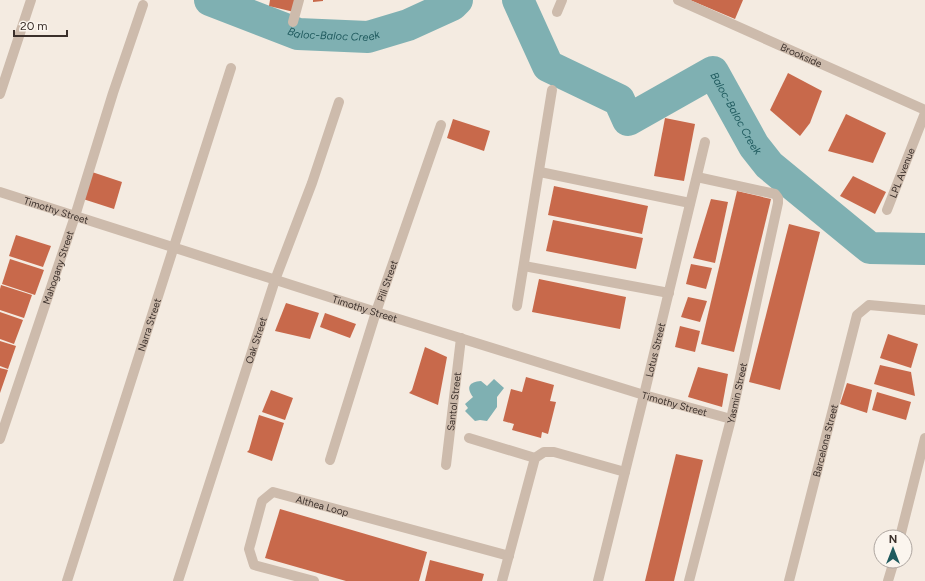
<svg xmlns="http://www.w3.org/2000/svg" width="925" height="581" font-family="Figtree,sans-serif">
<rect width="100%" height="100%" fill="#f4ebe1"/>
<path fill="#7fb0b2" d="M494,379L504,388L497,397V407L487,421L480,420L475,421L465,411L468,408L465,404L473,397C466,387 469,382 481,381L487,386Z"/>
<g fill="none" stroke-linecap="round" stroke-linejoin="round">
<g stroke="#7fb0b2" stroke-width="32">
<path id="s1" d="M210,0L298,34L368,37L408,25L452,5L457,0"/>
<path id="s2" d="M518,0L548,66L619,100L628,120L713,72L754,146L769,165L870,248L925,249"/>
</g>
</g>
<g fill="#c8694b">
<polygon points="270,0 297,0 294,12 269,6"/>
<polygon points="313,0 323,0 323,1 313,2"/>
<polygon points="690,0 743,0 735,19"/>
<polygon points="788,73 822,91 810,123 800,136 770,110"/>
<polygon points="846,114 886,133 873,163 828,151"/>
<polygon points="665,118 695,124 684,181 654,176"/>
<polygon points="453,119 490,131 484,151 447,138"/>
<polygon points="92,172 122,182 114,209 83,199"/>
<polygon points="853,176 886,192 875,214 840,196"/>
<polygon points="554,186 648,206 642,234 548,215"/>
<polygon points="737,191 771,199 734,352 701,344"/>
<polygon points="711,199 728,202 715,263 693,258"/>
<polygon points="553,220 643,238 636,269 546,251"/>
<polygon points="789,224 820,232 780,390 749,382"/>
<polygon points="16,235 51,246 43,267 9,256"/>
<polygon points="10,259 44,270 35,295 2,284"/>
<polygon points="691,264 712,268 706,289 686,284"/>
<polygon points="539,279 626,297 620,329 532,312"/>
<polygon points="1,285 32,295 24,318 0,310 0,289"/>
<polygon points="688,297 707,301 700,322 681,317"/>
<polygon points="286,303 319,313 310,339 275,331"/>
<polygon points="0,312 23,320 14,344 0,339"/>
<polygon points="325,313 356,324 350,338 320,327"/>
<polygon points="680,326 700,331 695,352 675,347"/>
<polygon points="888,334 918,344 911,368 880,358"/>
<polygon points="0,341 16,346 8,369 0,366"/>
<polygon points="425,347 447,357 438,405 409,393 412,390"/>
<polygon points="880,365 911,372 915,396 874,384"/>
<polygon points="698,367 728,374 722,407 688,397"/>
<polygon points="0,368 8,370 0,393"/>
<polygon points="526,377 554,385 550,401 556,402 548,434 542,432 541,438 512,430 514,424 503,421 511,389 522,392"/>
<polygon points="847,383 872,390 867,413 840,404"/>
<polygon points="271,390 293,398 285,420 262,412"/>
<polygon points="877,392 911,402 906,420 872,410"/>
<polygon points="259,415 284,423 272,461 247,452 249,450"/>
<polygon points="676,454 703,460 674,581 645,581"/>
<polygon points="280,509 427,552 419,581 346,581 265,558"/>
<polygon points="430,560 484,574 482,581 425,581"/>
</g>
<g fill="none" stroke-linecap="round" stroke-linejoin="round">
<g stroke="#cdbbac" stroke-width="10">
<path id="s3" d="M678,0L925,110"/>
<polyline points="557,12 562,0"/>
<polyline points="293,22 299,0"/>
<polyline points="0,94 31,0"/>
<polyline points="540,172 690,203"/>
<path id="s4" d="M0,192L376,312L644,395L731,419"/>
<path id="s5" d="M887,210L925,113"/>
<polyline points="524,266 669,293"/>
<polyline points="517,306 552,90"/>
<polyline points="469,438 535,458"/>
<path id="s6" d="M0,439L75,216L113,93L143,5"/>
<path id="s7" d="M330,460L376,312L441,125"/>
<path id="s8" d="M446,465L461,338"/>
<polyline points="900,537 925,438"/>
<path id="s9" d="M67,581L231,68"/>
<path id="s10" d="M178,581L275,280L312,183L339,102"/>
<path id="s11" d="M314,581L254,565L249,549L262,501L273,492L509,556"/>
<polyline points="502,581 535,458 544,452 554,452 625,472"/>
<path id="s12" d="M598,581L644,395L705,142"/>
<path id="s13" d="M689,581L731,419L778,203V198L775,194L697,177"/>
<path id="s14" d="M789,581L857,315L869,305L925,310"/>
<polyline points="888,581 894,561"/>
</g>
</g>
<g text-anchor="middle" dominant-baseline="central" stroke-width="4" stroke-linejoin="round" paint-order="stroke">
<g font-size="10" fill="#3b302b" stroke="#fbf5ee">
<text stroke="none"><textPath href="#s3" startOffset="135">Brookside</textPath></text>
<text stroke="none"><textPath href="#s5" startOffset="40">LPL Avenue</textPath></text>
<text stroke="none"><textPath href="#s4" startOffset="59">Timothy Street</textPath></text>
<text stroke="none"><textPath href="#s6" startOffset="181">Mahogany Street</textPath></text>
<text stroke="none"><textPath href="#s7" startOffset="188">Pili Street</textPath></text>
<text stroke="none"><textPath href="#s4" startOffset="383">Timothy Street</textPath></text>
<text stroke="none"><textPath href="#s9" startOffset="269">Narra Street</textPath></text>
<text stroke="none"><textPath href="#s10" startOffset="253">Oak Street</textPath></text>
<text stroke="none"><textPath href="#s12" startOffset="238">Lotus Street</textPath></text>
<text stroke="none"><textPath href="#s13" startOffset="194">Yasmin Street</textPath></text>
<text stroke="none"><textPath href="#s8" startOffset="64">Santol Street</textPath></text>
<text stroke="none"><textPath href="#s4" startOffset="707">Timothy Street</textPath></text>
<text stroke="none"><textPath href="#s14" startOffset="145">Barcelona Street</textPath></text>
<text stroke="none"><textPath href="#s11" startOffset="194">Althea Loop</textPath></text>
</g>
<g font-size="11" font-style="italic" fill="#1f5a5e" stroke="#fbf5ee">
<text stroke="none"><textPath href="#s1" startOffset="130">Baloc-Baloc Creek</textPath></text>
<text stroke="none"><textPath href="#s2" startOffset="318">Baloc-Baloc Creek</textPath></text>
</g>
</g>
<g transform="translate(893 549)"><circle r="19" fill="#fbf5ee" stroke="#aea6a0"/>
<path d="M0-3L7 15L0 10L-7 15Z" fill="#1f5a5e"/>
<text y="-6" font-size="11" font-weight="bold" text-anchor="middle" fill="#3b302b">N</text>
</g>
<path d="M14 30v6h53v-6" fill="none" stroke="#3b302b" stroke-width="2"/>
<text x="20" y="30" font-size="12" fill="#3b302b" stroke="#fbf5ee" stroke-width="3" paint-order="stroke">20 m</text>
</svg>
